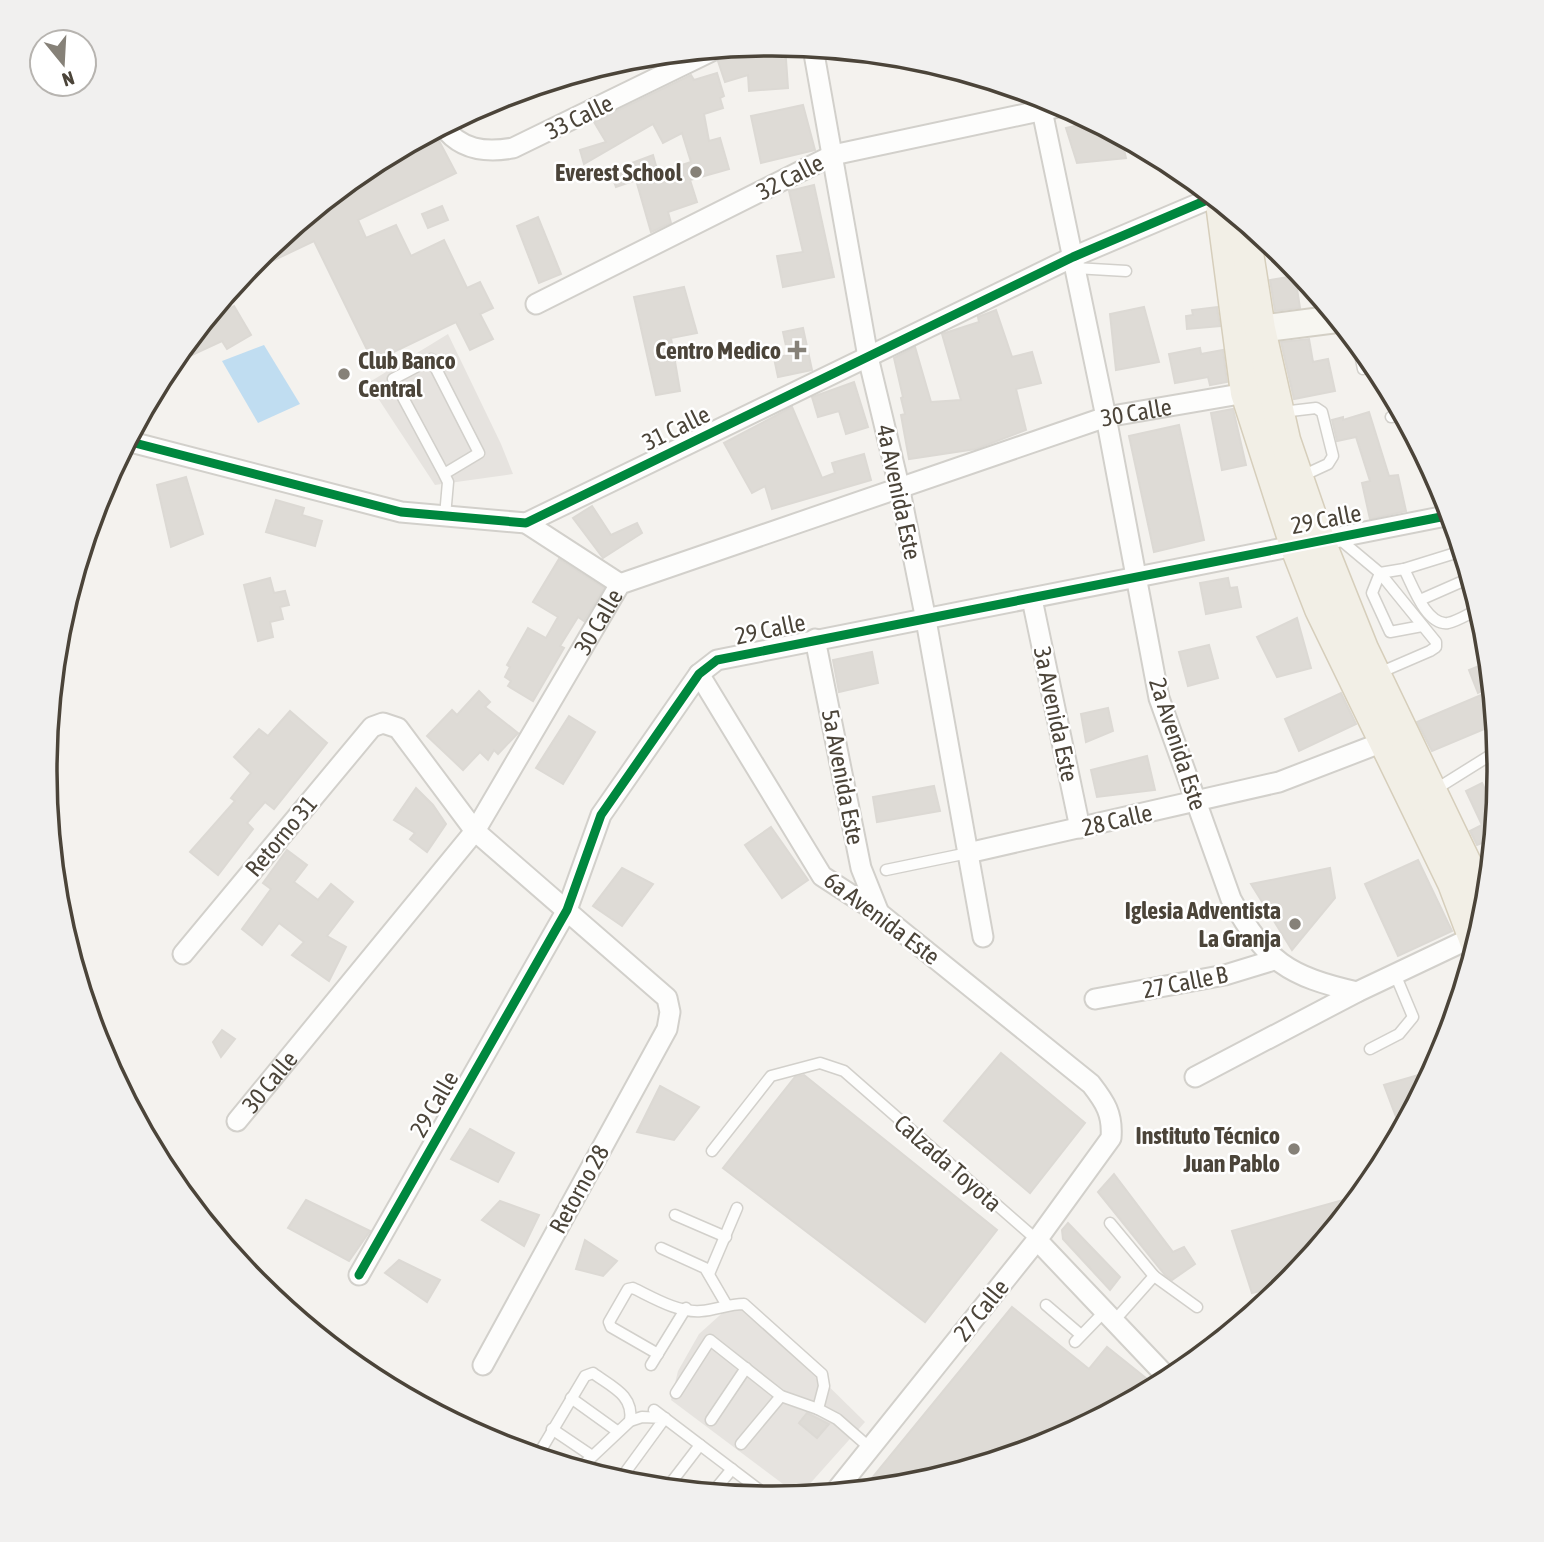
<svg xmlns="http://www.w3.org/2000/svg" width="1544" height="1542" font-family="'Asap Condensed',sans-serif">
<rect width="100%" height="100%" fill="#f4f2ee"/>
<g fill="#e6e3df">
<polygon points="448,334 501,444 513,474 435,485 368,383"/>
<polygon points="739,1298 865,1422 799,1496 671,1400 678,1371 699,1334"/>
</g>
<polygon fill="#c0ddf1" points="264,345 300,404 258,423 222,361"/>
<g fill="#dedbd6" stroke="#dcd9d4" stroke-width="2">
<polygon points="772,44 785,45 788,88 749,91 748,75 725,82 718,61 727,54 746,46"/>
<polygon points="717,73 724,96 720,98 723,108 704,114 709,141 720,138 729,169 690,180 697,202 668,212 671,223 651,232 636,180 616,187 610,171 653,155 658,173 691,162 682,133 663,143 653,124 584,164 580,150 606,142 594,122 691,75 694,80"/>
<polygon points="803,105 815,150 761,163 751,116"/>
<polygon points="1092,122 1121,137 1126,158 1077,163 1066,128"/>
<polygon points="438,139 456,173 358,220 366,238 396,225 411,256 444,240 467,288 480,282 493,308 480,314 493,339 470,350 456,322 373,362 314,241 243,275 258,256 350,181"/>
<polygon points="814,185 834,277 783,287 777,256 803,252 789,191"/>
<polygon points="442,206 448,220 428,228 422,214"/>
<polygon points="538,217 561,274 539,283 517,226"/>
<polygon points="1295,276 1300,308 1275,311 1270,280"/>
<polygon points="684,287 697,333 671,338 680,391 656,395 634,297"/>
<polygon points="234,306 251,335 227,349 222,341 168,366 202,324"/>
<polygon points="1144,307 1159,362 1116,370 1110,314"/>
<polygon points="1217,307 1220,326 1187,329 1186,316 1193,315 1192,310"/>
<polygon points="996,310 1012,357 1032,352 1041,383 1016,389 1026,430 976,449 909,459 901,415 905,414 901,398 903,397 894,358 915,347 931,402 961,400 942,334 979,322 978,317"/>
<polygon points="803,328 812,370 778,377 774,358 788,355 783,332"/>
<polygon points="1309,339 1313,362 1328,359 1335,391 1294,399 1281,342"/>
<polygon points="1200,348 1201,354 1223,350 1227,382 1210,385 1208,377 1175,383 1169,354"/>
<polygon points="854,382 868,427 846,434 839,411 818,417 812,397"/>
<polygon points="792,407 822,478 835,473 832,463 864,454 871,480 772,509 765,486 752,493 724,443"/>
<polygon points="1233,409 1246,465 1222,470 1211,413"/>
<polygon points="1369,412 1389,476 1398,475 1406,511 1370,519 1362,483 1370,481 1356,437 1337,441 1332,420 1343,417 1343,420"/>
<polygon points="1179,425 1204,540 1154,552 1129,436"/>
<polygon points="186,477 203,534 171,547 157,485"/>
<polygon points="276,500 304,508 302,515 322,521 315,546 266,532"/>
<polygon points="592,506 611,535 637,523 642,533 603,558 573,518"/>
<polygon points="559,559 604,588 584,621 578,617 560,646 564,648 533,701 508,686 511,681 505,677 510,667 507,665 528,628 546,638 558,617 533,602"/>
<polygon points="270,578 274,593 285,591 289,605 280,607 283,619 270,622 273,637 258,641 244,585"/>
<polygon points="1228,578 1230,588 1237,587 1241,607 1206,614 1200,583"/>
<polygon points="1297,618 1311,668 1277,677 1257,637"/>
<polygon points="1209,645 1218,678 1188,686 1179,652"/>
<polygon points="872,652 878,683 839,692 833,660"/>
<polygon points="1489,662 1491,687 1478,693 1469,670"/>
<polygon points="479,691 490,702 485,707 518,733 498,754 494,750 488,760 480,752 463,770 427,736 452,710 457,715"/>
<polygon points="1341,693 1356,724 1299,751 1285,719"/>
<polygon points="1481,695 1494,725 1432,751 1417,722"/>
<polygon points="1108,708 1113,731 1086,742 1081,714"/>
<polygon points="290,711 327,743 274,809 265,802 247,823 253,829 218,875 190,852 235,801 231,798 251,773 234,757 259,729 268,736"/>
<polygon points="569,716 595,732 563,784 536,768"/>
<polygon points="1147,756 1155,790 1097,797 1091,770"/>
<polygon points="1482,783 1495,811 1492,846 1489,840 1477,845 1470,831 1482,825 1466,791"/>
<polygon points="934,786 940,811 877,822 873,797"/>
<polygon points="416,788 433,805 446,824 427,852 410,839 415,833 394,820"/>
<polygon points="771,827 808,880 782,898 745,845"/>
<polygon points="287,850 307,865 294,882 318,900 331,884 353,902 327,936 346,947 329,981 292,955 304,942 279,923 262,945 242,929 271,889 263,883"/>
<polygon points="1418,860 1452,931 1398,956 1365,884"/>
<polygon points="622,868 653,884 622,926 593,906"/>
<polygon points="1330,868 1335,898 1292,950 1251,884"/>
<polygon points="222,1030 235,1039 221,1057 213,1042"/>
<polygon points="1001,1053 1085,1123 1030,1193 944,1121"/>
<polygon points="1432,1071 1401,1130 1384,1085"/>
<polygon points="804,1075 997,1230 925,1322 723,1168 795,1077"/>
<polygon points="660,1086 699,1107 674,1140 637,1132"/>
<polygon points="470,1129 514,1153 498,1182 451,1159"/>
<polygon points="1114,1174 1173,1252 1184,1247 1195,1264 1172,1280 1165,1275 1098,1192"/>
<polygon points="1361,1195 1287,1284 1252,1293 1232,1231"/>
<polygon points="306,1200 370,1231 349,1261 288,1228"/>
<polygon points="500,1201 539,1215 524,1246 482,1220"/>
<polygon points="1068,1223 1120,1277 1110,1290 1063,1239 1062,1230"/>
<polygon points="585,1240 617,1261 603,1276 576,1269"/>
<polygon points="399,1260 440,1280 427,1302 385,1273"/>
<polygon points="1012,1307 1089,1369 1107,1347 1156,1386 1050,1443 913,1484 863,1489"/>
<polygon points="807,1413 829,1424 817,1438 799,1423"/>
</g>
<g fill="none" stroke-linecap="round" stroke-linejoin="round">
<g stroke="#d2d0cb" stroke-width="13">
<g id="lane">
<polyline points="1075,268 1126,271"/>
<polyline points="1358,344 1363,369"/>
<polyline points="1282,412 1316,408 1322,412 1333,456 1328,464 1302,476"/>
<polyline points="1391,417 1403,415"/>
<polyline points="444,474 479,453 431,359 393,379 444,474 448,482 445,516"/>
<polyline points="1337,537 1380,573 1436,642 1436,647 1430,651 1379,673"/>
<path d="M1404,569C1412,584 1426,626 1448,623C1458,621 1470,613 1479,609"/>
<polyline points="1420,600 1470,578"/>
<polyline points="1422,626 1390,632 1372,593 1380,573 1404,569 1462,551"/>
<polyline points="1433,791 1497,751"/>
<polyline points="886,870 968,853"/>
<polyline points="1370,1049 1399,1034 1413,1017 1395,974"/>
<polyline points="712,1151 771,1076 820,1063 844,1071 1037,1240"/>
<polyline points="675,1215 726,1237"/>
<polyline points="1110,1223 1154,1276 1114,1321"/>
<polyline points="661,1248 705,1268 726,1304"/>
<polyline points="709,1274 737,1208"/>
<polyline points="1154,1276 1197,1307"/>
<polyline points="1046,1305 1081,1335"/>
<polyline points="1075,1342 1105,1311"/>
<path d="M658,1354L611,1327L609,1322L628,1289L633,1288C652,1297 678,1313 701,1311C716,1310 728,1304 744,1304L822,1374L824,1386L818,1409L837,1419L870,1448"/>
<polyline points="651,1365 686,1308"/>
<polyline points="676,1393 710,1340 781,1396 818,1409"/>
<polyline points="571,1398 617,1431"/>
<polyline points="654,1410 770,1498"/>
<polyline points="711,1420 746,1368"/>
<polyline points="552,1429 592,1456"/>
<polyline points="741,1444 781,1396"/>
<path d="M540,1457L538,1455L585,1376L593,1373C612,1387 634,1395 630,1421"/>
<polyline points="579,1469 630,1421 642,1417 665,1418 619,1481"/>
<polyline points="667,1488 700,1445"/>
<polyline points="713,1492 732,1469"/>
</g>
</g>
<g stroke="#d2d0cb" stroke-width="23">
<g id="street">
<polyline points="813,48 868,357 899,486 926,620 983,937"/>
<path d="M1039,96L1106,417L1159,698L1231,899C1266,962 1288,976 1357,992"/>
<path d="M443,126C460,150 485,153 513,148L716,49"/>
<polyline points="536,304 833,155 1063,106"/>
<polyline points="127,441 401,512 526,523 1073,257 1214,197"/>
<polyline points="526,523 620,584"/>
<polyline points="1032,599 1080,828"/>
<polyline points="815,639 861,868 879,913"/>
<path d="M699,674L822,876L879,913L1091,1084C1105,1102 1113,1114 1111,1138L1037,1240L835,1492"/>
<polyline points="968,853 1279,782 1383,742"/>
<polyline points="1472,873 1490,867"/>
<polyline points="183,954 372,727 383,723 398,728 475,831 667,998 670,1012 667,1029 483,1365"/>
<polyline points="1095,999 1225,975 1274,960"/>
<polyline points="1195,1077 1357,992 1473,937"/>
<path id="s1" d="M237,1121L475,831L620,584L1106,417L1246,393"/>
<polyline points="1037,1240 1169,1379"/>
<polyline points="359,1275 567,910 601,815 699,674 717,660 1451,515"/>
</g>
</g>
<g stroke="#d3cfc5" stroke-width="30">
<polyline id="secondary" points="1260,329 1337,319"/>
</g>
<g stroke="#d6cebb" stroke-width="33">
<g id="primary">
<polyline points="1221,203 1246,393 1295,545 1320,609 1453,883 1476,944"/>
<polyline points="1245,234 1260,329 1285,440 1319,539 1363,649 1486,905"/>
</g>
</g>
<use href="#lane" stroke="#fdfdfc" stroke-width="10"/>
<use href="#street" stroke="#fdfdfc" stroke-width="19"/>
<use href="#secondary" stroke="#f7f6f1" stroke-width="26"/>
<use href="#primary" stroke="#f2efe6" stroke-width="30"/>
<g stroke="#fff" stroke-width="13">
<g id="cycleway">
<polyline points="127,441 401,512 526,523 1073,257 1214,197"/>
<polyline points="359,1275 567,910 601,815 699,674 717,660 1451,515"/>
</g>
</g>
<use href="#cycleway" stroke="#00873e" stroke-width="9"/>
</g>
<g fill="#868178" stroke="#fff" stroke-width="2.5">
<circle cx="696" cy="172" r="7"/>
<path d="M793.5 339.5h7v7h7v7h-7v7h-7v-7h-7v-7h7z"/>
<circle cx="344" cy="374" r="7"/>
<circle cx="1295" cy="924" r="7"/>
<circle cx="1294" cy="1149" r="7"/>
</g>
<g text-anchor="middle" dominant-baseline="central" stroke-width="5" stroke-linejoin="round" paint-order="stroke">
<g font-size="24" fill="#4b4439" stroke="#fff">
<text transform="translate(579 117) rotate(-26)">33 Calle</text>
<text transform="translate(790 177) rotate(-27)">32 Calle</text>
<text stroke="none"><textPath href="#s1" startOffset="1206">30 Calle</textPath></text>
<text transform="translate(676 428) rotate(-26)">31 Calle</text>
<text transform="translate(899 492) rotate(78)">4a Avenida Este</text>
<text transform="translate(1326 519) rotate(-11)">29 Calle</text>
<text stroke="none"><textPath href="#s1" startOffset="618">30 Calle</textPath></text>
<text transform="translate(770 629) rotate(-12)">29 Calle</text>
<text transform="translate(1056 714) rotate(78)">3a Avenida Este</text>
<text transform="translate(1178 744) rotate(72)">2a Avenida Este</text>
<text transform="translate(843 777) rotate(79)">5a Avenida Este</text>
<text transform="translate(1117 820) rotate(-13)">28 Calle</text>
<text transform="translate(281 836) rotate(-50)">Retorno 31</text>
<text transform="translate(882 918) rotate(37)">6a Avenida Este</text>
<text transform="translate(1185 982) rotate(-11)">27 Calle B</text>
<text stroke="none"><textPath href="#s1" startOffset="51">30 Calle</textPath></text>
<text transform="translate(434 1104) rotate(-60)">29 Calle</text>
<text transform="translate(948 1163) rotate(41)">Calzada Toyota</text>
<text transform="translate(579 1189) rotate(-61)">Retorno 28</text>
<text transform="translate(981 1310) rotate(-51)">27 Calle</text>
</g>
<g font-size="24" font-weight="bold" fill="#4b4439" stroke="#fff" text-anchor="end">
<text x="682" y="172">Everest School</text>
<text x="781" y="350">Centro Medico</text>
<text x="358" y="360" text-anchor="start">Club Banco<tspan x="358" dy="28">Central</tspan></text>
<text x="1281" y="910">Iglesia Adventista<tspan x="1281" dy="28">La Granja</tspan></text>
<text x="1280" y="1135">Instituto Técnico<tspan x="1280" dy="28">Juan Pablo</tspan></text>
</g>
</g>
<path d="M0 0H1544V1542H0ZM57 771a715 715 0 1 1 1430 0a715 715 0 1 1-1430 0Z" fill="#f1f0ef" fill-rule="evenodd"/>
<path fill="none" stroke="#4b4439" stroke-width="3.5" d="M57 771a715 715 0 1 1 1430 0a715 715 0 1 1-1430 0Z"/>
<g transform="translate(63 63) rotate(162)"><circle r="33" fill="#ffffff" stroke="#b7b4b0" stroke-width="2"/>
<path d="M0-5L12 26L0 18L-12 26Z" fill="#868178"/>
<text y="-10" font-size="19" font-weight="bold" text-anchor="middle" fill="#4b4439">N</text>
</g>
</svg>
